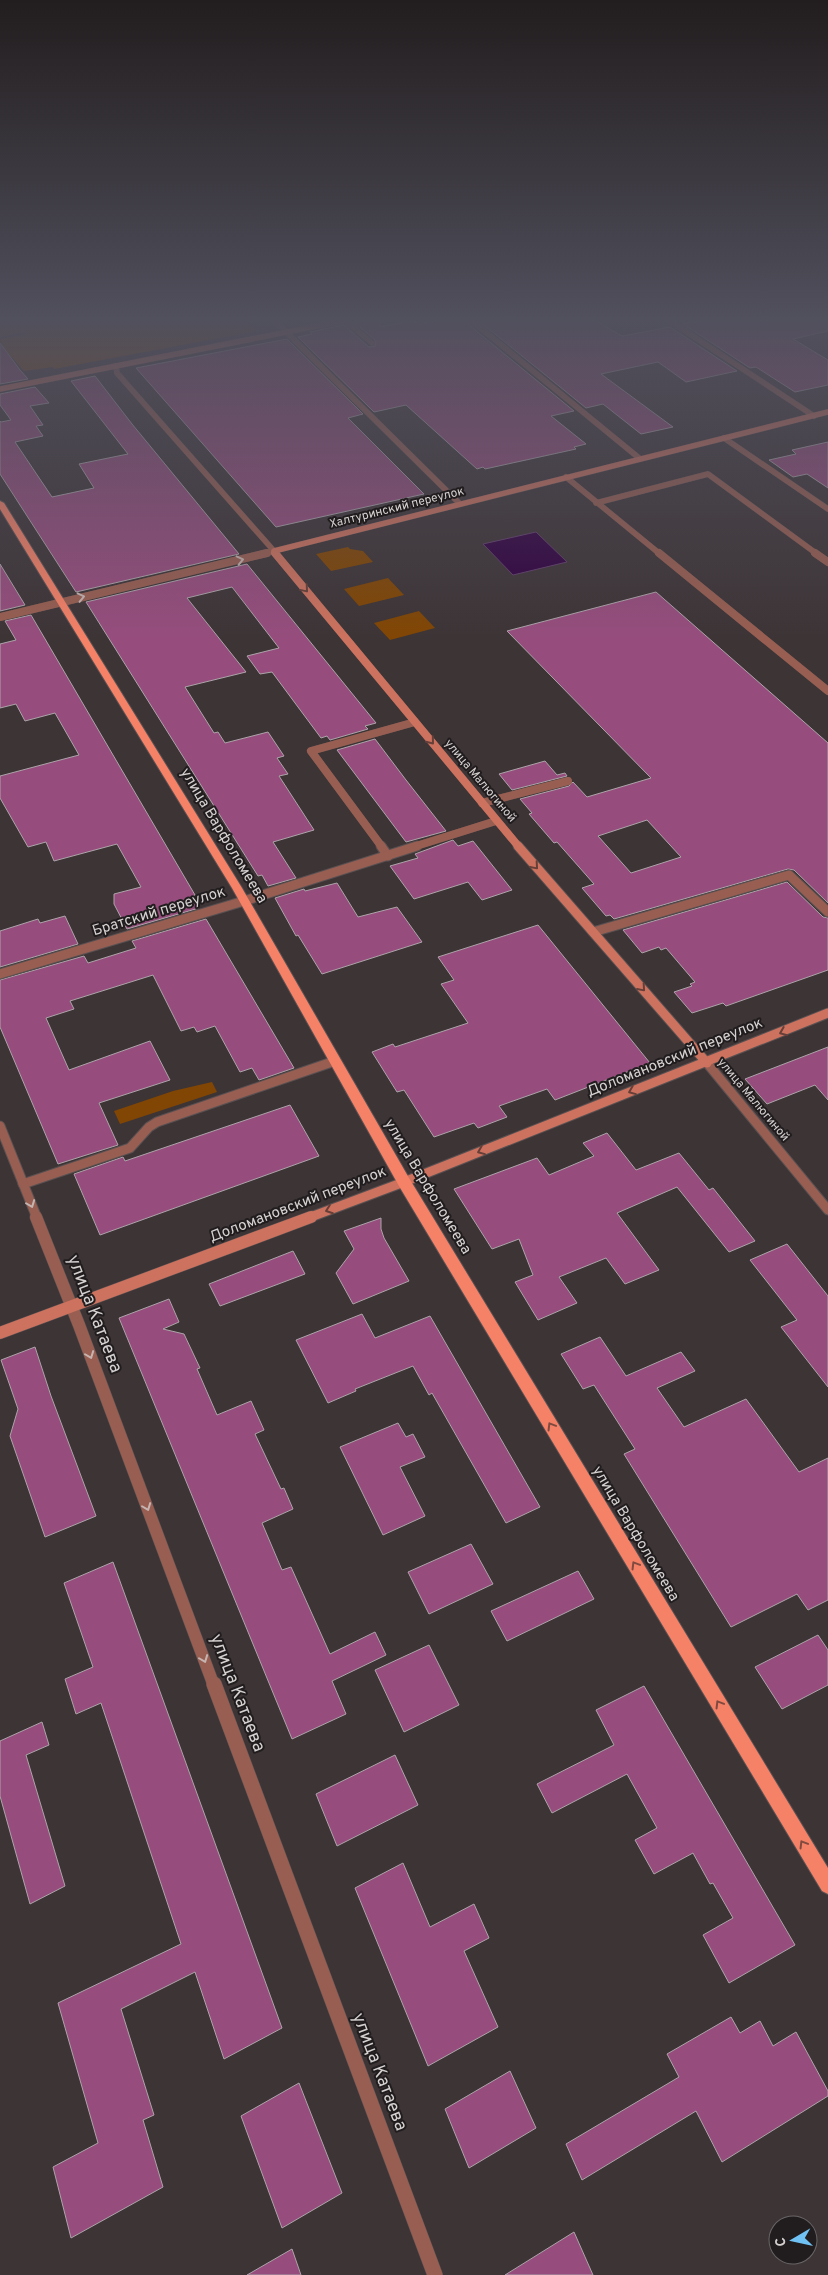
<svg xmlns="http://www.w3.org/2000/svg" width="828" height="2275" font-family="Overpass,sans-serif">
<rect width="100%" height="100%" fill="#3d3436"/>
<g fill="#814604">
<polygon points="0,321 246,321 257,331 54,369 53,367 24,371 0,344 0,339 27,334 25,332 0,337"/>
<polygon points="348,547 350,549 363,551 373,562 331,571 316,554"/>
<polygon points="388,578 404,595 359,606 344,589"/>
<polygon points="419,611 435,628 390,640 374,623"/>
<polygon points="212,1082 217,1092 120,1124 114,1111 173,1091"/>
</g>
<polygon fill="#310141" stroke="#623f6c" points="536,532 567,562 513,575 483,544"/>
<g fill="#964d7d" stroke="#ada4a9" fill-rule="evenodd">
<polygon points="353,321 380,321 380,327 413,321 420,324 435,321 467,321 469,325 574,411 551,416 586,444 574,447 576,449 485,469 483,467 477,469 406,405 374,412 298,337 312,334 310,332 344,325 369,347 375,346 375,340"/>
<polygon points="479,321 596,321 622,336 670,327 737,371 686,382 658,362 601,374 673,427 641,434 603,404 586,408"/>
<polygon points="700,321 828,321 828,331 793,339 828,360 828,385 795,392 756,367 750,368 683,324"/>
<polygon points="287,339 363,414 348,418 424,494 276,527 136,368"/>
<polygon points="0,343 20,370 28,379 0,384"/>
<polygon points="95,376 132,424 239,554 76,592 0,474 0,421 1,422 11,420 0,405 0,394 35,387 49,403 30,406 43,425 36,426 43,436 15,442 52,497 94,488 79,464 128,454 71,381"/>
<polygon points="828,442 828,488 807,474 793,477 769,460 796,454 792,450"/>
<polygon points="0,564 25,605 0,611"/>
<polygon points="247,564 376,723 365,726 368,729 330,740 327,736 321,738 272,672 260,674 247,656 279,648 232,587 187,598 246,672 185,687 214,733 218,732 225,743 268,732 284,756 277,758 288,774 279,776 314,830 273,842 296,878 268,886 262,875 258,876 86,602"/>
<path d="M656,592L828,743V903L794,870L788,869L614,919L610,915L606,916L582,888L594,884L557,842L554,843L529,814L532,813L520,799L569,786L573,782L587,797L651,778L507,631ZM647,820L681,857L631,873L598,836Z"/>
<polygon points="31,615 195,895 193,896 199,908 127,929 114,904 114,894 141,887 117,844 54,861 46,842 28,847 0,798 0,776 79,755 55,713 25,721 16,704 0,708 0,644 16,640 5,621"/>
<polygon points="375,739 406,780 446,831 406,842 337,750"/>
<polygon points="545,761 557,775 565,773 567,776 512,790 499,774"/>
<polygon points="453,840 458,846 473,841 512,890 482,900 468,882 414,899 390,866 418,858 415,854"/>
<polygon points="787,882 823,917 828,918 828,970 726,1006 723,1003 692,1013 674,992 692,986 690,984 695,982 666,948 661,950 659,947 642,953 623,930"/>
<polygon points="337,883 358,917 397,907 422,942 322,974 298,935 296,936 275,898 304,889 305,891"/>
<polygon points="65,916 78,944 0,967 0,931 38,919 40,923"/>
<polygon points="206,919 294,1068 259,1080 252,1068 240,1072 215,1026 197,1032 194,1027 181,1031 153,975 70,1001 74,1009 46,1018 69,1070 150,1041 170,1080 99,1103 118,1145 58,1164 0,1027 0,980 84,956 88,963 136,948 132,941"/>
<polygon points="538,925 650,1063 555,1100 547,1089 499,1106 507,1117 478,1128 474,1123 434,1137 404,1090 397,1092 372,1052 393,1044 395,1047 468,1023 441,984 454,980 438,957"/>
<polygon points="828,1047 828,1100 815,1085 767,1104 745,1079"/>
<polygon points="290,1105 319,1156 100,1235 74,1174 123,1157 125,1161"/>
<polygon points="607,1133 636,1170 679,1153 709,1190 713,1188 755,1241 729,1252 677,1187 617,1213 659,1270 625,1284 606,1258 559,1277 577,1303 538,1320 515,1282 533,1275 519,1239 492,1249 454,1189 537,1158 549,1175 594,1156 583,1143"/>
<polygon points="381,1218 381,1229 384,1238 409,1281 353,1304 336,1273 354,1249 344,1231"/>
<polygon points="787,1244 828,1296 828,1387 781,1327 797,1320 750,1260"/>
<polygon points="293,1251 305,1274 220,1306 209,1284"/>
<polygon points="169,1299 179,1322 163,1329 184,1334 200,1368 197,1369 217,1415 251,1401 264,1430 255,1434 281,1489 284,1488 293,1509 262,1523 282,1570 291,1567 330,1654 375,1632 386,1655 332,1681 346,1714 292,1739 119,1318"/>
<polygon points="362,1314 375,1338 430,1316 540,1507 506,1523 432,1393 429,1395 413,1366 355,1389 356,1391 328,1403 296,1340"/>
<polygon points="600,1337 626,1376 681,1352 695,1371 657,1388 684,1427 746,1399 799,1472 828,1458 828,1600 808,1610 797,1594 731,1627 624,1454 635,1449 594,1385 583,1389 561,1354"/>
<polygon points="35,1347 51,1396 96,1516 45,1537 10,1436 18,1409 1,1360"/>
<polygon points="398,1423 406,1437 413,1434 425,1457 400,1467 425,1516 383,1535 340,1447"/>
<polygon points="471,1544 493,1584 429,1614 408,1572"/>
<polygon points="113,1562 282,2028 224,2059 195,1972 121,2009 154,2115 143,2120 163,2187 71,2238 53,2167 98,2143 58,2003 181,1944 101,1703 76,1714 65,1679 93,1667 64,1583"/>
<polygon points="578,1571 594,1599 507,1641 491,1611"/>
<polygon points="818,1635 828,1650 828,1685 782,1709 755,1667"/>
<polygon points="429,1645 459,1705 404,1732 375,1670"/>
<polygon points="644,1686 795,1945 729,1983 703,1935 733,1918 713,1883 710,1884 693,1853 654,1874 635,1840 657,1828 627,1774 552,1813 537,1784 614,1745 596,1710"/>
<polygon points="42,1722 49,1745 26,1755 65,1886 30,1904 0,1796 0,1741"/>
<polygon points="395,1755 418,1805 337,1846 316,1794"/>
<polygon points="403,1863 430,1927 474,1904 489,1938 464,1951 498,2027 428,2066 355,1888"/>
<polygon points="731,2017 740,2033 760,2021 773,2046 796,2032 828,2091 828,2096 722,2162 696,2111 582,2180 566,2144 679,2077 667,2054"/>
<polygon points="510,2071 536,2128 469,2168 445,2109"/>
<polygon points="299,2083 342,2193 282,2228 241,2116"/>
<polygon points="574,2232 593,2275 505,2275"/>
<polygon points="292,2249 301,2275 247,2275"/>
</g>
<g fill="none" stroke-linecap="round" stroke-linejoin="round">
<g stroke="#595052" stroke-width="6">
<g id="lane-far2">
<polyline points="346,321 372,343"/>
<polyline points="724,438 828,509"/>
<polyline points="566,477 660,554"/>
<polyline points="596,503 708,474 817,554"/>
</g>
</g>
<g stroke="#595052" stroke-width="8">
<g id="lane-far1">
<polyline points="659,553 828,691"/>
<polyline points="815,553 828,562"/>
<polyline points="482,803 568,781"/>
<polyline points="382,847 311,751 415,722"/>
</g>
</g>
<g stroke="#595052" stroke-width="11">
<g id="lane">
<polyline points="381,846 388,856"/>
<polyline points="593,932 789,875 828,912"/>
<polyline points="23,1184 130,1148 149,1127 157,1122 335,1061"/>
</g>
</g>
<g stroke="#595052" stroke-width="6">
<g id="street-far4">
<polyline points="275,321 460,504"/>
<polyline points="472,321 639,458"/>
<polyline points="670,321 814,416"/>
<polyline points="116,366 117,373 274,551 262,554"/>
</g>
</g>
<g stroke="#595052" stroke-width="8">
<g id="street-far3">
<polyline points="0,617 267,553"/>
<polyline points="413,847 496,821"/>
</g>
</g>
<g stroke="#595052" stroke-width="11">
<g id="street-far2">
<polyline points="0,974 244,901 417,846"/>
<polyline points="707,1063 828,1210"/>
<polyline points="0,1126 37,1218"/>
</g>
</g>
<g stroke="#595052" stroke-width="13">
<polyline id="street-far1" points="36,1217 79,1325 214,1686"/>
</g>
<g stroke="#595052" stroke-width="16">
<polyline id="street" points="214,1684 435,2275"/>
</g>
<g stroke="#595052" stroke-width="6">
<g id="secondary-far3">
<polyline points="0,389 342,321"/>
<polyline points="276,554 274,551 828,412"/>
</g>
</g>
<g stroke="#595052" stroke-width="8">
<polyline id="secondary-far2" points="275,553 519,847"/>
</g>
<g stroke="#595052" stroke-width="11">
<g id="secondary-far1">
<polyline points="518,846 707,1063"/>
<polyline points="308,1218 404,1182 828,1013"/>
</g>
</g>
<g stroke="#595052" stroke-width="13">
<polyline id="secondary" points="0,1333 311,1217"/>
</g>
<g stroke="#595052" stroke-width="2">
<polygon id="primary" points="0,501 4,503 242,888 409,1178 828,1868 828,1894 822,1891 399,1186 232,888 0,509"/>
</g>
<use href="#lane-far2" stroke="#985e51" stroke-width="5.5"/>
<use href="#lane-far1" stroke="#985e51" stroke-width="8"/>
<use href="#lane" stroke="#985e51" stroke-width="9"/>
<use href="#street-far4" stroke="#985e51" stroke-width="5.5"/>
<use href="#street-far3" stroke="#985e51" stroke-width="8"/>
<use href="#street-far2" stroke="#985e51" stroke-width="9"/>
<use href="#street-far1" stroke="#985e51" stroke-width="12"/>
<use href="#street" stroke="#985e51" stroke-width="15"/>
<use href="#secondary-far3" stroke="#cd725e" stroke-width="5.5"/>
<use href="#secondary-far2" stroke="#cd725e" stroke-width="8"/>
<use href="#secondary-far1" stroke="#cd725e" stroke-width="9"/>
<use href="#secondary" stroke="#cd725e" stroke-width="12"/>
<use href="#primary" fill="#f58167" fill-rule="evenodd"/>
</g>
<defs><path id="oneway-chevron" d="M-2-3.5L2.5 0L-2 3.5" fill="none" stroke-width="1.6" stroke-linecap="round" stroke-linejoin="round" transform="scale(1.25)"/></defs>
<g stroke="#c6b4b1">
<use href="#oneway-chevron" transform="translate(240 560) rotate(-13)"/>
<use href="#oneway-chevron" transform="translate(81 597) rotate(-13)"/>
<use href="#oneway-chevron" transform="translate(31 1204) rotate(69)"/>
<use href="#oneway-chevron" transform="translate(90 1355) rotate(69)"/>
<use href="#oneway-chevron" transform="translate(147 1507) rotate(69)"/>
<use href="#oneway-chevron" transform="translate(204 1659) rotate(69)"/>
</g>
<g stroke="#663f38">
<use href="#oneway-chevron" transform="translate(305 589) rotate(50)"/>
<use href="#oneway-chevron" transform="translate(431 741) rotate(51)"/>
<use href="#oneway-chevron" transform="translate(535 866) rotate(49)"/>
<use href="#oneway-chevron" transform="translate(642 988) rotate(49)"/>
<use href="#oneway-chevron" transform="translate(783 1032) rotate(158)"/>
<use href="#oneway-chevron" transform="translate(632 1091) rotate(158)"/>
<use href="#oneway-chevron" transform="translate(481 1151) rotate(158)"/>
<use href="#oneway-chevron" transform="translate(329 1210) rotate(160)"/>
</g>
<g stroke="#804a3f">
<use href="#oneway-chevron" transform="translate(551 1426) rotate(-121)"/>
<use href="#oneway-chevron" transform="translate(635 1565) rotate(-121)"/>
<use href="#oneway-chevron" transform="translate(719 1704) rotate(-121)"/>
<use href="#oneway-chevron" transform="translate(803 1844) rotate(-121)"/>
</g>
<linearGradient id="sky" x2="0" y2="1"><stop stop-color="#221d1e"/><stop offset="0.5" stop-color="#51505d"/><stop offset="1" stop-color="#51505d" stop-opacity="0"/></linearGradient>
<rect width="828" height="639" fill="url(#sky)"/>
<g text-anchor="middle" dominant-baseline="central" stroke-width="4" stroke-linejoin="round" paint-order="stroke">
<g font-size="12" fill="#d6d1d1" stroke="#211d1e">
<text transform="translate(397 508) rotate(-14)">Халтуринский переулок</text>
<text transform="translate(480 781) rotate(50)">улица Малюгиной</text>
<text transform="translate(753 1100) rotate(50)">улица Малюгиной</text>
</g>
<g font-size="15" fill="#d6d1d1" stroke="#211d1e">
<text transform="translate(223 836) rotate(59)">улица Варфоломеева</text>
<text transform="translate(159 912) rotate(-17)">Братский переулок</text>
<text transform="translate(675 1058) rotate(-22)">Доломановский переулок</text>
<text transform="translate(427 1187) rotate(59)">улица Варфоломеева</text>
<text transform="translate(298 1205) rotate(-21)">Доломановский переулок</text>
<text transform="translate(635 1534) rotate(59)">улица Варфоломеева</text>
</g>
<g font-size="18" fill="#d6d1d1" stroke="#211d1e">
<text transform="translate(94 1314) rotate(69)">улица Катаева</text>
<text transform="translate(237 1693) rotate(69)">улица Катаева</text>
<text transform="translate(379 2072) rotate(69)">улица Катаева</text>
</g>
</g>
<g transform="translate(793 2240) rotate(261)"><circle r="24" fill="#211d1e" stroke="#696566"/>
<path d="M0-4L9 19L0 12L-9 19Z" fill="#70c1f4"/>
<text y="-8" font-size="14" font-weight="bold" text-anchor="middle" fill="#d6d1d1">С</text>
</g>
</svg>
